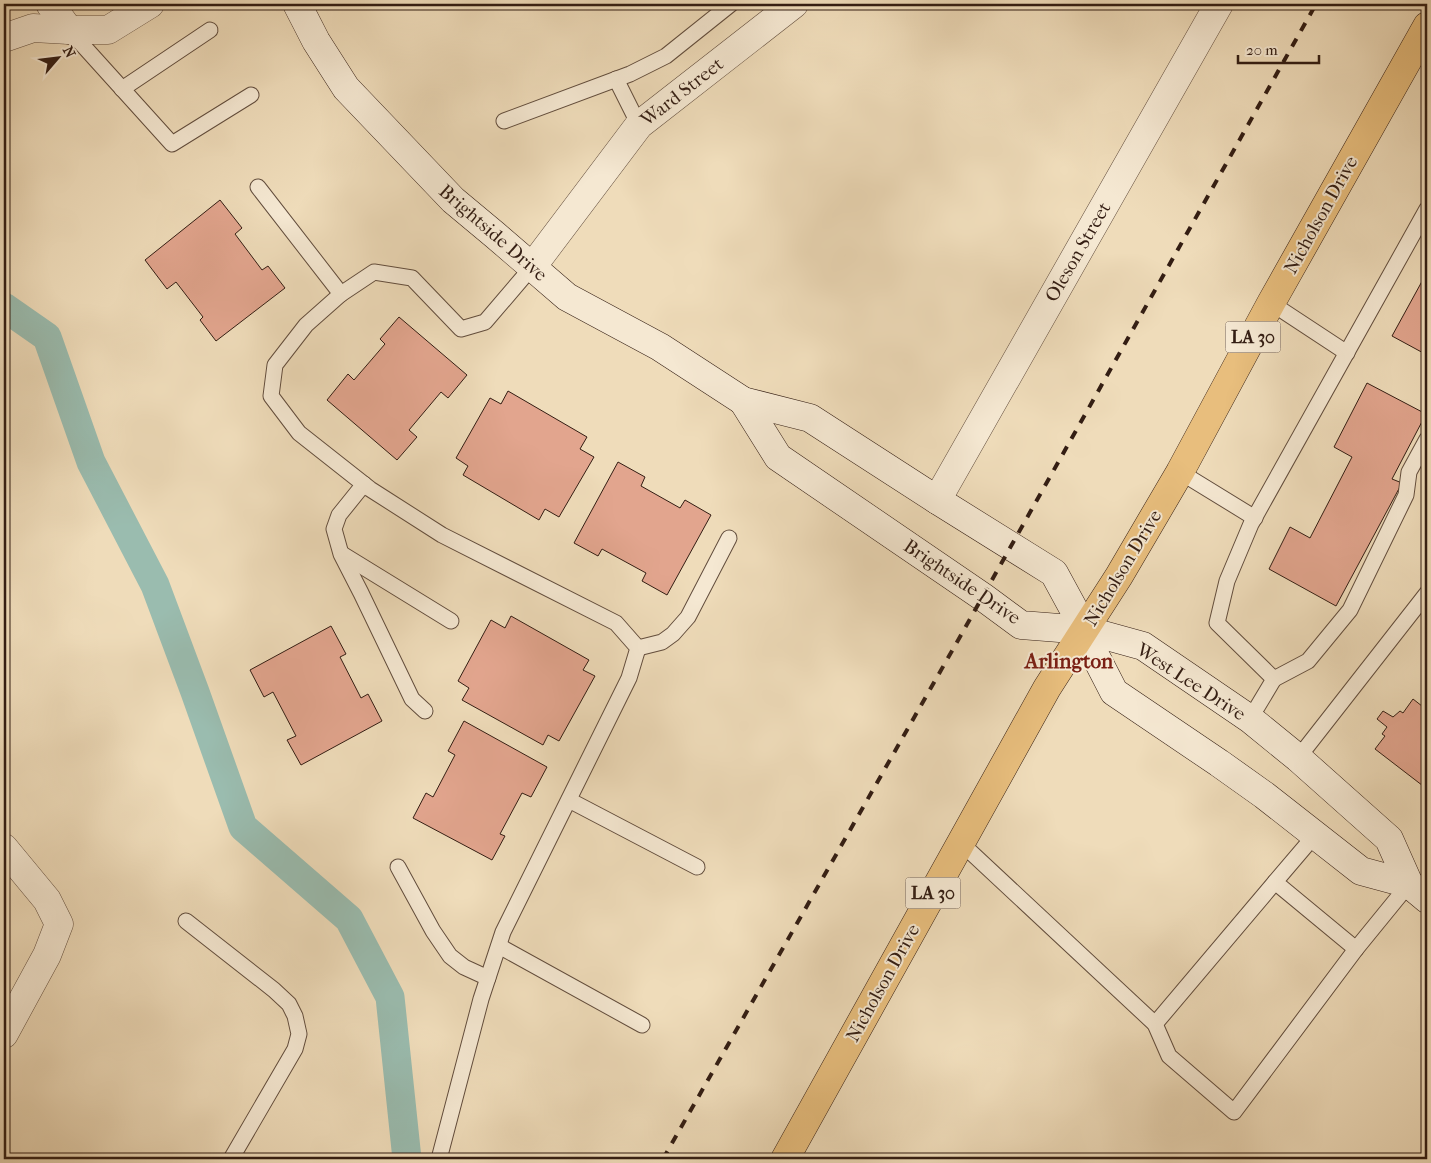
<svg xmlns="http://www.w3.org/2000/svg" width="1431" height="1163" font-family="'IM FELL French Canon',serif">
<rect width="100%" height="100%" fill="#efdcba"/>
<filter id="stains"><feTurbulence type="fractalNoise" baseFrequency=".004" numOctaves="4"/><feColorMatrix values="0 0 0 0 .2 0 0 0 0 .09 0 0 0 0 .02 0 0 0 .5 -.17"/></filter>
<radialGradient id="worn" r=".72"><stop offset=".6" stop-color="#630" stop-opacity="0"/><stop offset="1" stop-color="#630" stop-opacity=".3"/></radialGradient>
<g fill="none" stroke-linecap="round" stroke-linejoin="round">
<polyline stroke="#9abcaf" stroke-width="29" points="4,307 47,337 91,462 155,585 195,692 243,827 349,919 390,997 407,1159"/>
</g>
<g fill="#e2a58e" stroke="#331d13">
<polygon points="220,200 242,228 235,234 262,270 268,266 285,288 216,341 200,320 203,317 176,282 167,289 145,260"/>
<polygon points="1426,274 1427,274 1427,355 1392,336"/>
<polygon points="399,317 467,375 448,398 441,392 409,430 417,437 397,460 327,400 348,374 354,380 385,344 380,339"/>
<polygon points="1367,383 1426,414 1392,479 1402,483 1336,606 1269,569 1290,527 1310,538 1352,457 1334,447"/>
<polygon points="508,391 587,437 580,449 594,457 559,517 545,509 539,520 463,475 468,466 456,458 490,398 501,404"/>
<polygon points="618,462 645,477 641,486 680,508 685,500 711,515 667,595 642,581 646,573 602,549 598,556 574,543"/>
<polygon points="511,616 589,660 583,670 595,676 559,741 548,735 543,745 462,700 469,688 458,681 491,620 505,628"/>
<polygon points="331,626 346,654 340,657 361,698 368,694 382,721 301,765 287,740 296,736 273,692 264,697 250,670"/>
<polygon points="1413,699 1427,710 1427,789 1375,749 1385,736 1382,734 1387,727 1377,719 1383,711 1393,717 1400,711 1403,713"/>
<polygon points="464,721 547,767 531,797 522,793 500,834 505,836 492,860 413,818 426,793 433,797 455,755 448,751"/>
</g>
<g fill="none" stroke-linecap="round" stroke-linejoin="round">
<g stroke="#624d3d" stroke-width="17">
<g id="lane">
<polyline points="69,30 172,144 251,95"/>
<polyline points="616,79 639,125"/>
<polyline points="122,89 210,30"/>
<polyline points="504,121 630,74 666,56 731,4"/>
<polyline points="258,187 341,294"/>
<polyline points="1271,303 1347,353"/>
<polyline points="1180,472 1255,518"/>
<polyline points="364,484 339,515 334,529 341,554 361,593 412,699 425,711"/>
<polyline points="342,554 451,621"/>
<polyline points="638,648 662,642 673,634 688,617 729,538"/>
<polyline points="1274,679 1308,661 1350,610 1406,495 1409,472 1427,439"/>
<polyline points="1250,719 1274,679 1217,623 1227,581 1251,524 1427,209"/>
<polyline points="1298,758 1427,593"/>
<polyline points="569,800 697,867"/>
<polyline points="1315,835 1275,882 1356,949"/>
<polyline points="961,843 1155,1024 1169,1056 1234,1112 1356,949 1409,884"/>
<polyline points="398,867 433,931 450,956 464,967 488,978"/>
<polyline points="186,921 274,990 289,1004 295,1016 299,1034 295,1049 231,1159"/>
<polyline points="499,946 642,1025"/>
<polyline points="1155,1024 1275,882"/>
<polyline points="439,1159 481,999 503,932 629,678 638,648 616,623 442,535 370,489 299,433 271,396 275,365 306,325 341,294 374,272 412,278 461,329 485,322 532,267"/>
</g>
</g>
<g stroke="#624d3d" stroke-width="29">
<g id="street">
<polyline points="50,4 69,30"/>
<polyline points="4,38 33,28 69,30 108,30 150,4"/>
<polyline points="532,267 639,125 794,4"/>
<polyline points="937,500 1219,4"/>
<polyline points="4,848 47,900 59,924 47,955 4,1034"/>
</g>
</g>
<g stroke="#331d13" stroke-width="29">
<g id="secondary">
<polyline points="297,4 316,41 346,88 453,200 495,235 567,297 660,347 743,401 810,418 937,500 1054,573 1085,630 1096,657 1114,692 1219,763 1264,795 1361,871 1409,884 1427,899"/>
<polyline points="743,401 778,457 983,597 1021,625 1085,630 1143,646 1250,719 1298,758 1389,839 1409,884"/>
</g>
</g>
<g stroke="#331d13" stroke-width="29">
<polyline id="primary" points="785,1159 1047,688 1119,576 1180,472 1271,303 1427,26"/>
</g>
<use href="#lane" stroke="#f5e8d2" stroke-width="15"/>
<use href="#street" stroke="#f5e8d2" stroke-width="28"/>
<use href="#secondary" stroke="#f5e8d2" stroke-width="28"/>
<use href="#primary" stroke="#e8be7d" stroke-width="28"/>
<polyline stroke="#331d13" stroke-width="4" stroke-dasharray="9 9" stroke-linecap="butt" points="663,1159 961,635 1316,4"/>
</g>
<g text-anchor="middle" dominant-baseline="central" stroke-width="4" stroke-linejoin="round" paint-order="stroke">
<g fill="#f5e8d2" stroke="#6d5a4c" stroke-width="1">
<rect x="1225.5" y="321.5" width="55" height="31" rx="4"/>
<rect x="905.5" y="877.5" width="55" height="31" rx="4"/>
</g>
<g font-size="18" font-weight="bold" fill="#331d13">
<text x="1253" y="337">LA 30</text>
<text x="933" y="893">LA 30</text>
</g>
<g font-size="19" fill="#331d13" stroke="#f5e8d2">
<text transform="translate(682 92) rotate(-38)">Ward Street</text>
<text transform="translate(1321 215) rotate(-61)">Nicholson Drive</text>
<text transform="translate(493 233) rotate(41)">Brightside Drive</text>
<text transform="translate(1078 252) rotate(-60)">Oleson Street</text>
<text transform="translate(1123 568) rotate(-59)">Nicholson Drive</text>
<text transform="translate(962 582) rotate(34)">Brightside Drive</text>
<text transform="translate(1191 682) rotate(33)">West Lee Drive</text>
<text transform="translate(883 983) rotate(-61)">Nicholson Drive</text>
</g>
<g font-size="21" font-weight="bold" fill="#7a1f14" stroke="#f5e8d2">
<text x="1069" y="661">Arlington</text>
</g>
</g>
<rect width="1431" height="1163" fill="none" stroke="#efdcba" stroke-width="20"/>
<rect x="5" y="5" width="1421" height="1153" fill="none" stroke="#331d13" stroke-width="2.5"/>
<rect x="10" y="10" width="1411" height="1143" fill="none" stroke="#331d13"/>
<g transform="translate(58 58) rotate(62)" stroke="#f5e8d2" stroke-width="4" paint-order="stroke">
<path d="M0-4L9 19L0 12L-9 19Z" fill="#331d13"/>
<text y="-8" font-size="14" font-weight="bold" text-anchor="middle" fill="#331d13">N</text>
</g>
<path d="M1238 55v8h81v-8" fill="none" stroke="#331d13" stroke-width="2.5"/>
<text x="1246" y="55" font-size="15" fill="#331d13" stroke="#f5e8d2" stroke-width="4" paint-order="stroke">20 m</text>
<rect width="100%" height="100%" filter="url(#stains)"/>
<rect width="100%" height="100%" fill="url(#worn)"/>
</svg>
